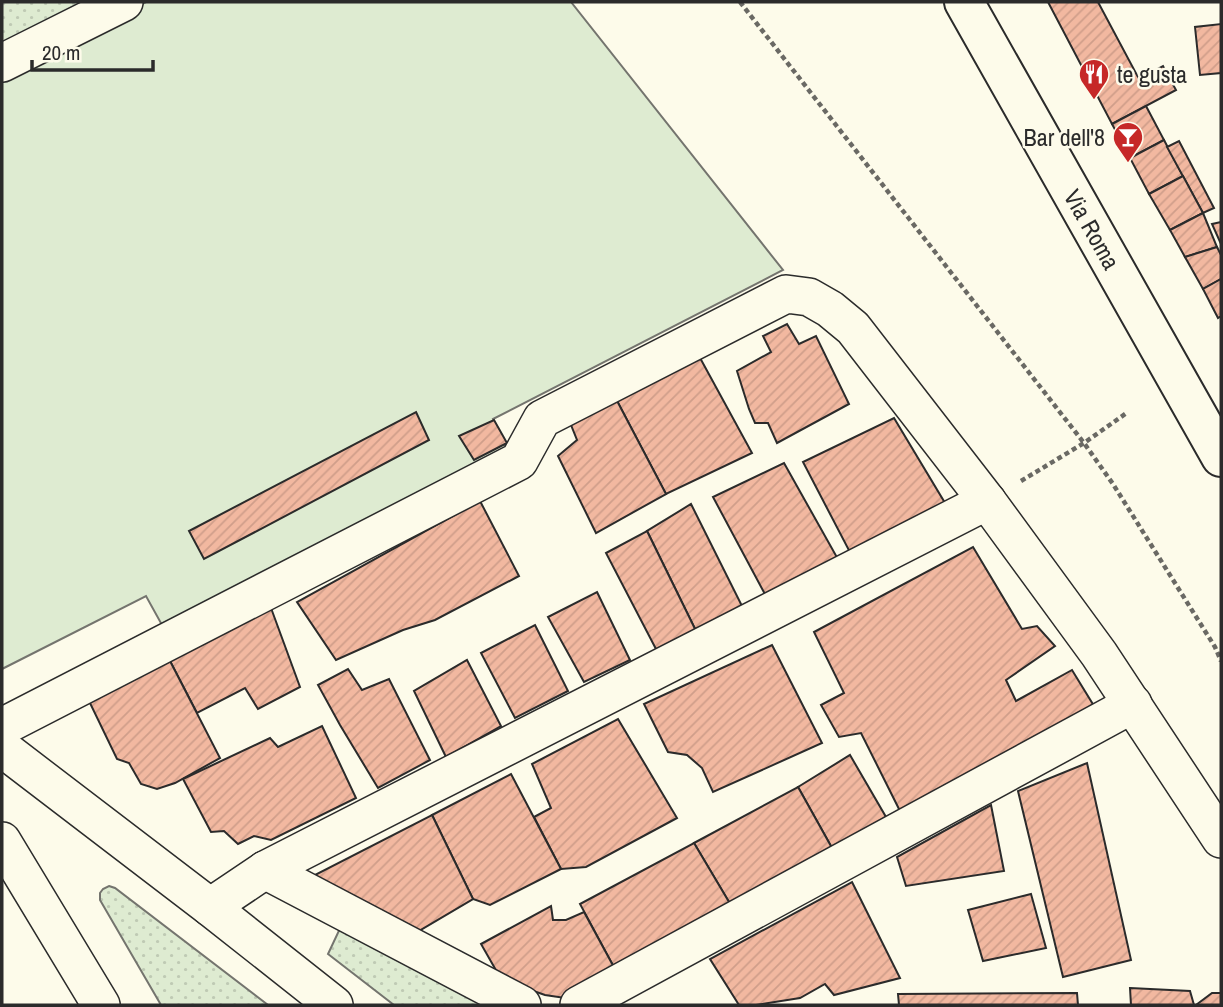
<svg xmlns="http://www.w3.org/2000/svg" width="1223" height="1007" font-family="'Archivo Narrow',sans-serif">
<defs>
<pattern id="grass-dots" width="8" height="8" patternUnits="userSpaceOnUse" patternTransform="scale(1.75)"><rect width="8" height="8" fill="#deebd1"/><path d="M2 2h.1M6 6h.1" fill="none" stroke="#bfcab4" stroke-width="1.8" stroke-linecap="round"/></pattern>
<pattern id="building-hatch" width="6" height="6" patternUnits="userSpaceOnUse" patternTransform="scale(1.75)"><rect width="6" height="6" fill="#f2b8a0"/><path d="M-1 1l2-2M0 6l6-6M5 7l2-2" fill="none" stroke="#d09e8a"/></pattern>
</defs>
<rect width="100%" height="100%" fill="#fdfbea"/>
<g fill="url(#grass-dots)" stroke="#74746e" stroke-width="2">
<polygon points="2,2 93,2 2,47"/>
<polygon points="109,886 115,888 268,1005 161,1005 100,900 100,893 103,889"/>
<polygon points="343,922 503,1005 394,1005 328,954"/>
</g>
<polygon fill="#deebd1" stroke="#74746e" stroke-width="2" points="146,2 571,2 783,270 493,419 507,449 162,625 146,596 2,669 2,73"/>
<g fill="url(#building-hatch)" stroke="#2b2b2b" stroke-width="2">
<polygon points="1048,2 1098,2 1139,79 1163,66 1176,90 1112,124"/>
<polygon points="1221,24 1221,73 1200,75 1195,27"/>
<polygon points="1146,106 1164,140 1130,158 1112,124"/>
<polygon points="1164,140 1183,176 1149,194 1130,158"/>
<polygon points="1179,141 1214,208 1203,213 1167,147"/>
<polygon points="1183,176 1203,213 1170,230 1149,194"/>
<polygon points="1203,213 1217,247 1185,257 1170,230"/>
<polygon points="1221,222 1221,244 1212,224"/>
<polygon points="1217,247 1221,255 1221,279 1203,289 1185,257"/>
<polygon points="1221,279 1221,316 1218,318 1203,289"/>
<polygon points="787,324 799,344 816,336 849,404 777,443 768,423 755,423 749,409 737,371 771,352 763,336"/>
<polygon points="699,356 752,453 666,494 615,397"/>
<polygon points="615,397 666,494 596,533 558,456 577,440 569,420"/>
<polygon points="416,412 429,440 204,559 189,531"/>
<polygon points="894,418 948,508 854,560 803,462"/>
<polygon points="494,420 507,443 474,460 459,436"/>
<polygon points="784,463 839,561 766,596 713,497"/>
<polygon points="480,501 519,576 435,620 403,630 336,660 297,602"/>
<polygon points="691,504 745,612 698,635 647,531"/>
<polygon points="647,531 698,635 657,651 606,553"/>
<polygon points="973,547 1022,629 1037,626 1055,646 1006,680 1016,701 1072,670 1094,706 901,813 861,733 839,737 821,705 844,693 814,632"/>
<polygon points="597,592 630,660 584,682 548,617"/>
<polygon points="271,608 300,687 258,709 245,688 197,713 170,661"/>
<polygon points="535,625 568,691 515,718 481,653"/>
<polygon points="772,645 822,743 713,792 702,768 687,755 668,752 644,704"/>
<polygon points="467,660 501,726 446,757 414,691"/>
<polygon points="170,661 220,758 175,783 157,789 141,784 129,763 117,759 89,701"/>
<polygon points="348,669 362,690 389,679 430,760 378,788 340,725 318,685"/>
<polygon points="618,719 677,818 586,867 561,869 534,817 551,808 532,764"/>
<polygon points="322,726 356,798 271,840 254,836 238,844 224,831 211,832 183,779 270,738 278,747"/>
<polygon points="850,755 886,817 832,848 798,787"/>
<polygon points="1087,763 1131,960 1063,977 1018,791"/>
<polygon points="511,774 561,869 490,905 473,899 432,815"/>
<polygon points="798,787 832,848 732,907 694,843"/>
<polygon points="991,805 1004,871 906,886 897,857"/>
<polygon points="432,815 473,899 412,935 309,878"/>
<polygon points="694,843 732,907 616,971 580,904"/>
<polygon points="852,882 900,978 834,995 825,984 800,998 756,1005 739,1005 710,959"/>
<polygon points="1031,894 1046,948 983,961 968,910"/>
<polygon points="551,906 553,920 566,920 584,912 616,971 565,998 545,995 522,987 497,972 481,944"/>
<polygon points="1130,988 1190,991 1194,1005 1131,1005"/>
<polygon points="1077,993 1078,1005 899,1005 898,994"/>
<polygon points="1212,993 1221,993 1221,1005 1196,1005"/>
</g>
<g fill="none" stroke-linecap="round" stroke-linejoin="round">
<g stroke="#2b2b2b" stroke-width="40">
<g id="street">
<polyline points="2,63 124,2"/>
<polyline points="2,727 519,461 542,419 786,294 809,297 830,309 853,328 987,501 1099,654 1221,839"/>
<polyline points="2,748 210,907 334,1005"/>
<polyline points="2,841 101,1005"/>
<polyline points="265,870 522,1005"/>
<polyline points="210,907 265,870 987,501"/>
<polyline points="579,1005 1133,704"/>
</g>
</g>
<g stroke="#2b2b2b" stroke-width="42">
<g id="primary">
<path id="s1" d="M964,2L1221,457"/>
</g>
</g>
<g stroke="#6a6964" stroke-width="4.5" stroke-dasharray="5 3.5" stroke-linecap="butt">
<polyline points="740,2 1084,443 1113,484 1215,647 1221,661"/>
<polyline points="1021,481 1084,443 1128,412"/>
</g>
<use href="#street" stroke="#fdfbea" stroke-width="37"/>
<use href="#primary" stroke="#fdfbea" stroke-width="38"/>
</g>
<defs>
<g id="restaurant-pin" transform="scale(1.575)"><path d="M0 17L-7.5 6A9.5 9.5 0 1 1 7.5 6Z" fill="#c62828" stroke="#fdfbea"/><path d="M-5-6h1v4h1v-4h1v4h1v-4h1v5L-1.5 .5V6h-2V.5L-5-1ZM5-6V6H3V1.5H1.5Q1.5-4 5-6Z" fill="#fff"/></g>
<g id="bar-pin" transform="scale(1.575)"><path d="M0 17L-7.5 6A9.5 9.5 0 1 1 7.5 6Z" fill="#c62828" stroke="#fdfbea"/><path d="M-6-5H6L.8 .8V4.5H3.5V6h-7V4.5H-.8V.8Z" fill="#fff"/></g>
</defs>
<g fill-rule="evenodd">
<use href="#restaurant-pin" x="1094" y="74"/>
<use href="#bar-pin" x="1128" y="137"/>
</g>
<g text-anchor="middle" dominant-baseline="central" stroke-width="5" stroke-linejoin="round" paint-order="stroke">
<g font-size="24" fill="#2b2b2b" stroke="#fdfbea" text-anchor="start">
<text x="1117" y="74">te gusta</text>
<text x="1105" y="137" text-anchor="end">Bar dell'8</text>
</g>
<g font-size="24" fill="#2b2b2b" stroke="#fdfbea">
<text stroke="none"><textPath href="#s1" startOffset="261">Via Roma</textPath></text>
</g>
</g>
<rect width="1223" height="1007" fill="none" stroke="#2b2b2b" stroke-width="7"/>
<path d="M32 60v10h121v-10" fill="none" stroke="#2b2b2b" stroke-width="3.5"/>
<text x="42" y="60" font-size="21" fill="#2b2b2b" stroke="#fdfbea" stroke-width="5" paint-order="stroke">20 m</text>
</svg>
